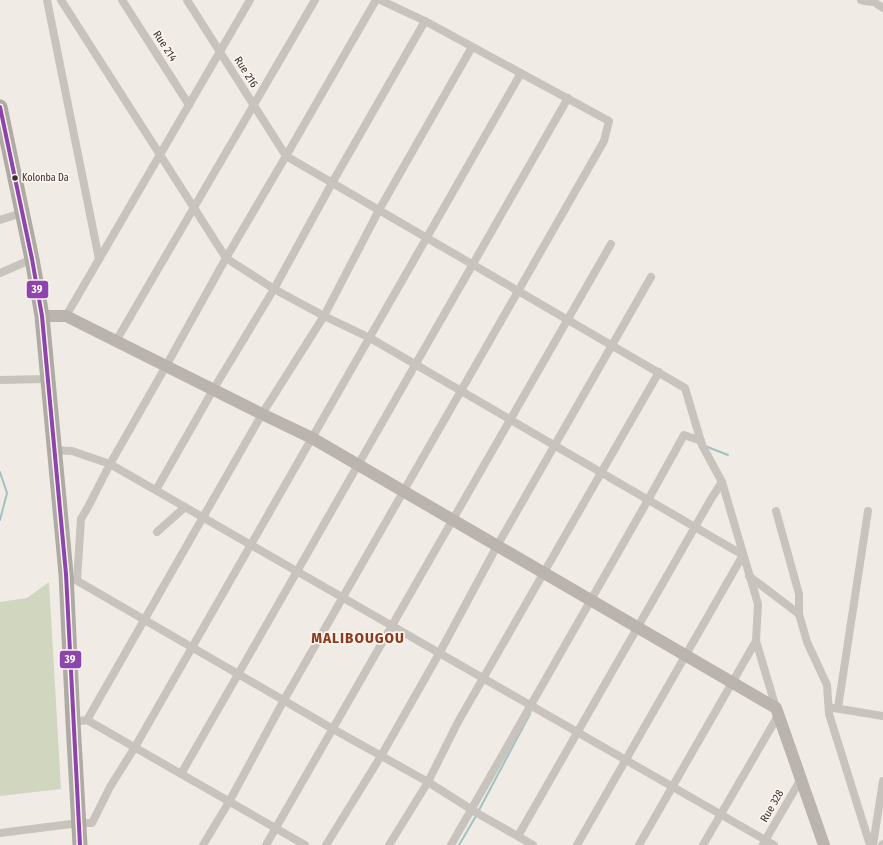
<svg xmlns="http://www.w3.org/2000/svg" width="883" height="845" font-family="'Fira Sans Condensed',sans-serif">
<rect width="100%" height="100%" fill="#f0ebe5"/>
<polygon fill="#d1d6bf" points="49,582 61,789 0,796 0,602 27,598"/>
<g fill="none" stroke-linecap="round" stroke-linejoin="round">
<g stroke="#a1c2c1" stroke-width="2">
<polyline points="705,446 728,455"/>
<polyline points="0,472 7,493 0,520"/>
<polyline points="478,812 530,714"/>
<polyline points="459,845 476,816"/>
</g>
<g stroke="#c9c3be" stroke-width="8">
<polyline points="47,0 99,259"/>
<polyline points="61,0 226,258 274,289 324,316 370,338 743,555 577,845"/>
<polyline points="122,0 189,105"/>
<polyline points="187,0 286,156 685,388 702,445 722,482 758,604 756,641 776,708"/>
<polyline points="861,0 864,1 874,2 883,8"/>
<polyline points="0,220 22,213"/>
<polyline points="0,273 32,259"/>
<polyline points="66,316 250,0"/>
<polyline points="116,341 315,0"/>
<polyline points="0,380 48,379"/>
<polyline points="54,450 72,451 110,464 774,845"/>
<polyline points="156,490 213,390 274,289 332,183 425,21"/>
<polyline points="776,511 799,594 799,614 807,642 827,685 829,714 870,845"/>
<polyline points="157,532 185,507"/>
<polyline points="749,576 799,614"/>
<polyline points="74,579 333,729 428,782 477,813 533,845"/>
<polyline points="77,580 81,519 88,507 110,464 166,366 226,258 286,156 376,0"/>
<polyline points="834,708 883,716"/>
<polyline points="838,708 868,511"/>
<polyline points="87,720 262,414 324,316 379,210 472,47"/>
<polyline points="73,722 87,720 305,845"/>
<polyline points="181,774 568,98"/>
<polyline points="0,833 79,823 92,823 110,787 135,747 521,73"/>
<polyline points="518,836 711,499 722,482"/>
<polyline points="763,844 801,779"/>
<polyline points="203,845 229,802 284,700 604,141 609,121 425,21 380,0"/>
<polyline points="266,845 611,244"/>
<polyline points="326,845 381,756 440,652 497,546 651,277"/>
<polyline points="389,845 428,782 458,722 659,372"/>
<polyline points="451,845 648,500 684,435 701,441"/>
<polyline points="639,845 756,641"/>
<polyline points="703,845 779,714"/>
<polyline points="873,845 883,781"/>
<polyline points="882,845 883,844"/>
</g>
<polyline stroke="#bab3ae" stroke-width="12" points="42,316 66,316 262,414 312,438 776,708 824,845"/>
<polyline stroke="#afaaa4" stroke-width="15" points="0,107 32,259 42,316 66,574 73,722 80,845"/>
<g stroke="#fbf5ee" stroke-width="7">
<polyline id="bus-1" points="0,107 32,259 42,316 66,574 80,845"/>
</g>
<use href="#bus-1" stroke="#8e44ad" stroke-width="4"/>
</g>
<circle fill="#3b302b" stroke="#fbf5ee" stroke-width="1.5" cx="15" cy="178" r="3.5"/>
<g text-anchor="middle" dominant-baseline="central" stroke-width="3.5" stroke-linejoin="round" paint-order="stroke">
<g font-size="10" fill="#3b302b" stroke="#fbf5ee" text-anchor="start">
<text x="22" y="178">Kolonba Da</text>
</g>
<g font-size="11" fill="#3b302b" stroke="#fbf5ee">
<text transform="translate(165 46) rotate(57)">Rue 214</text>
<text transform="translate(246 72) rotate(58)">Rue 216</text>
<text transform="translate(772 806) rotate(-60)">Rue 328</text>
</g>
<g font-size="15" font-weight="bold" letter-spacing="1" fill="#8c3b22" stroke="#fbf5ee">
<text x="358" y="638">MALIBOUGOU</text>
</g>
</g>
<g stroke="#fbf5ee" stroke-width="1.5">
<rect x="26" y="280" width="23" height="19" rx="4" fill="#8e44ad"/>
<rect x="59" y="650" width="23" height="19" rx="4" fill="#8e44ad"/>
</g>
<g font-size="11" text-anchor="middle" font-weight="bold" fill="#fff">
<text x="37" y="293">39</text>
<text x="70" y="663">39</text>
</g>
</svg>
